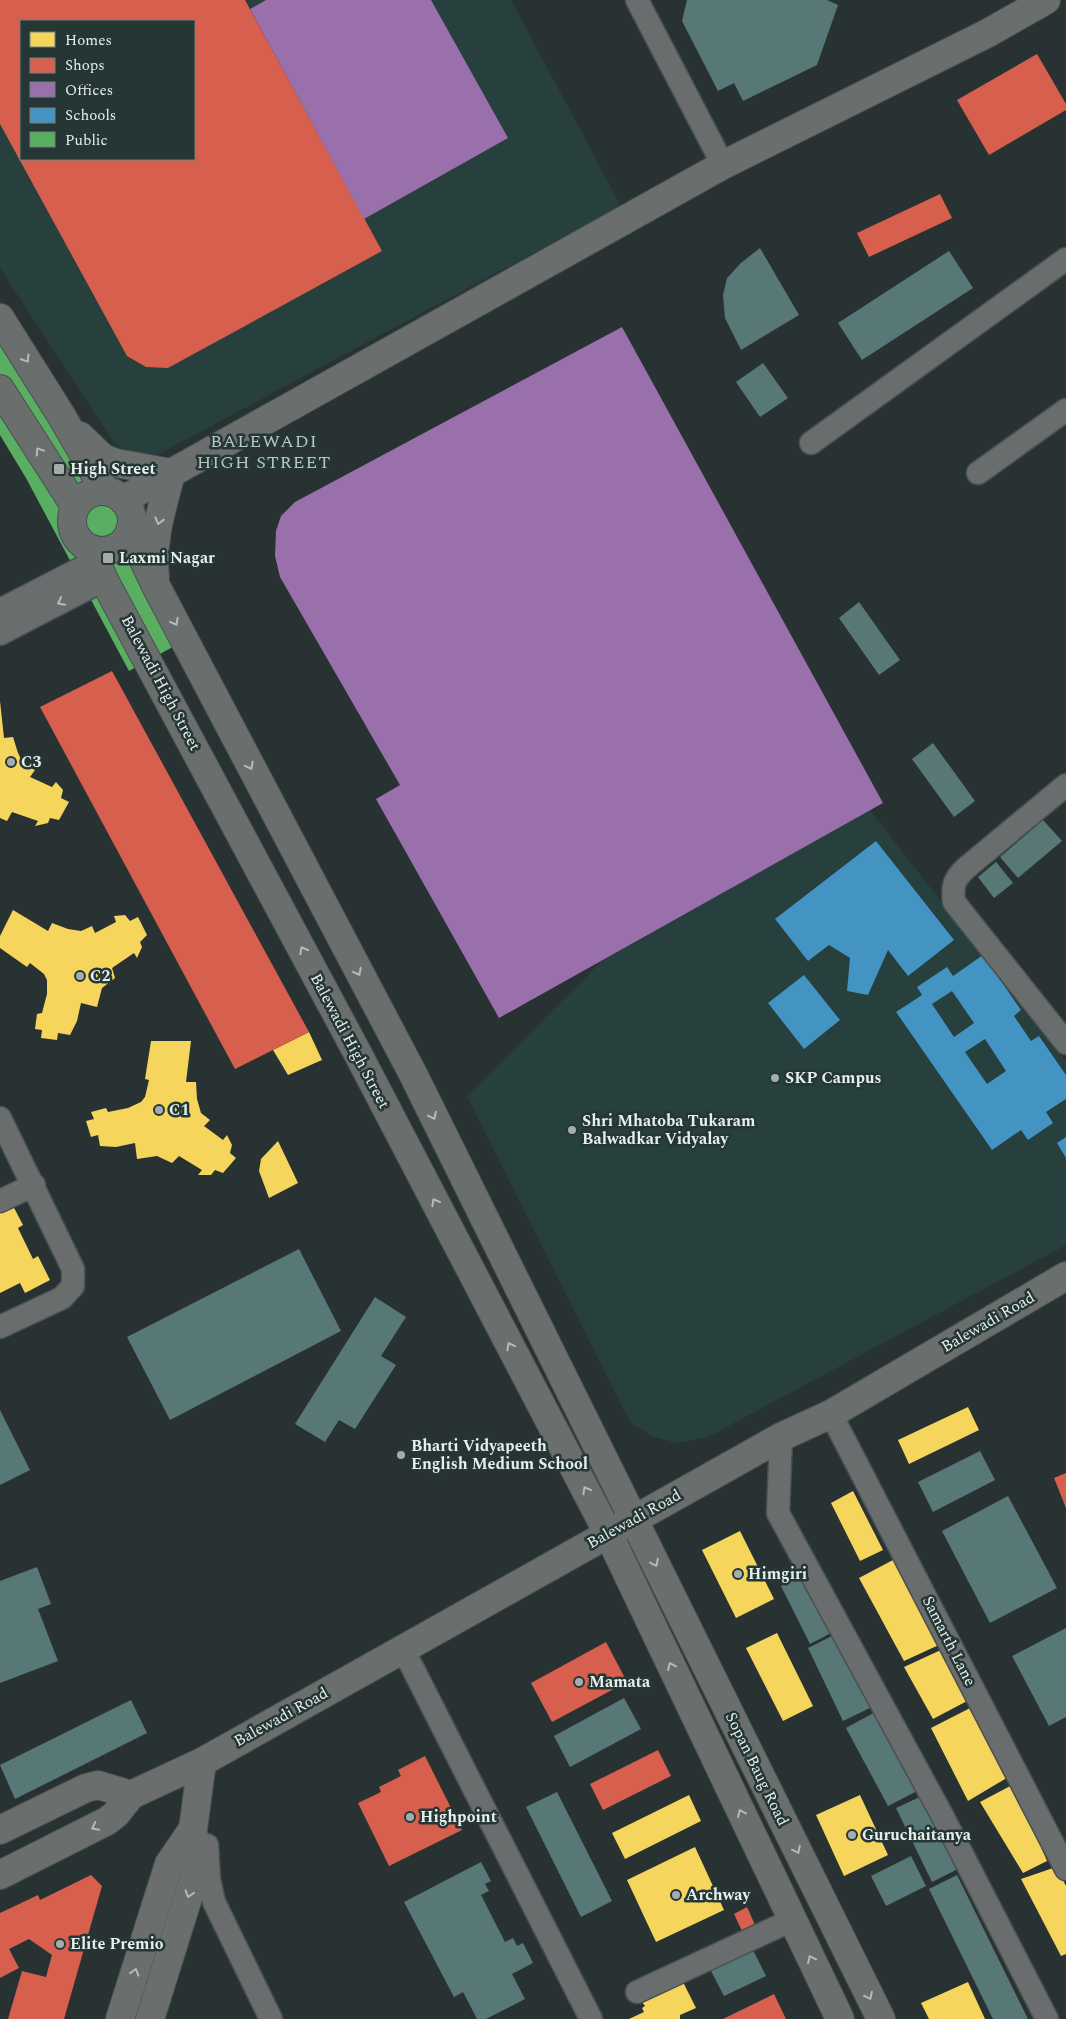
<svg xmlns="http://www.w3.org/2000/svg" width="1066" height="2019" font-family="Spectral,serif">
<rect width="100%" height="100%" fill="#293232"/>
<g fill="#273f3d" fill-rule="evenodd">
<path d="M0,0H511L621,206L159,454H131L114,443L0,268ZM21,21H194V159H21Z"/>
<polygon points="818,744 1066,1061 1066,1245 708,1437 677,1443 651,1436 630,1422 467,1096"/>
</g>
<g fill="#f6d55c">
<polygon points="0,701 4,738 13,737 18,753 24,765 35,770 30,777 52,787 56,782 63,790 61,798 69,802 59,820 50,818 48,823 35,826 38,821 12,812 7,821 0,818"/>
<polygon points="13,910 48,931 52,923 68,929 81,931 92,926 95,933 116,922 114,916 125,915 130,921 138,917 147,935 140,942 142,947 137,958 134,953 112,968 115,978 102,988 97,1007 81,1003 77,1021 70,1035 58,1033 57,1040 41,1038 42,1030 35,1029 37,1014 42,1013 47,994 47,980 44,974 30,963 27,967 0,948 0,936"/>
<polygon points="309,1032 322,1060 288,1075 273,1050"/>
<polygon points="151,1041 191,1041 186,1082 196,1082 197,1099 201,1113 210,1120 204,1126 223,1140 227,1135 232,1145 230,1153 236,1158 223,1173 215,1170 211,1175 198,1175 202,1170 179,1156 172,1163 157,1156 137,1159 135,1143 116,1147 100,1146 98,1135 91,1137 86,1121 94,1119 91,1112 106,1108 108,1112 128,1108 141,1102 145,1097 149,1080 145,1079"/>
<polygon points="278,1141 298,1183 269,1198 259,1171 261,1159"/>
<polygon points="11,1202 23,1225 18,1228 33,1259 38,1256 50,1280 25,1293 20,1283 0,1293 0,1207"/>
<polygon points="968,1407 979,1430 909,1464 898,1440"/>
<polygon points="853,1491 883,1550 860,1561 831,1503"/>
<polygon points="740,1531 774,1599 736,1618 702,1550"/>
<polygon points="893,1560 941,1644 904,1661 859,1578"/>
<polygon points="777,1633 813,1706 783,1721 746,1648"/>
<polygon points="943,1649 969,1700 933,1719 904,1667"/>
<polygon points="976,1705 1010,1776 968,1801 931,1728"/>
<polygon points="1014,1784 1047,1861 1023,1873 980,1802"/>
<polygon points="689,1795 701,1821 625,1859 612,1833"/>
<polygon points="860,1795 888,1855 844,1876 816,1815"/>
<polygon points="695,1847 724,1910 656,1942 627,1880"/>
<polygon points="1056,1867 1066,1886 1066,1954 1061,1956 1021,1879"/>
<polygon points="683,1982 696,2008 680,2015 680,2019 629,2019 644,2012 642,2008 645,2006 642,2002"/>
<polygon points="968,1982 985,2019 929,2019 921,2003"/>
</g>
<g fill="#d6604d" fill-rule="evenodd">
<path d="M0,0H245L382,251L168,368L146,367L127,356L0,124ZM21,21H194V159H21Z"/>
<polygon points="1037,54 1066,104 1066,110 989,155 957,100"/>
<polygon points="940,194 952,218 869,257 857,233"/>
<polygon points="112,671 309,1032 235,1069 40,707"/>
<polygon points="1066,1473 1066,1508 1054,1478"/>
<polygon points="606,1642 627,1682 552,1722 531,1683"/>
<polygon points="658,1750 671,1776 603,1810 590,1784"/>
<polygon points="425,1756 462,1830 389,1866 358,1803 381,1792 379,1787 401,1776 398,1770"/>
<polygon points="91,1875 102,1886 64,2019 8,2019 22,1971 46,1977 52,1955 29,1939 9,1949 19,1968 0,1978 0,1913 38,1895 40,1900"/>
<polygon points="747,1907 755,1925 742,1931 734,1914"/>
<polygon points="774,1994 786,2019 723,2019"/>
</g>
<g fill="#9970ab">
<polygon points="266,0 431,0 508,138 364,219 250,9"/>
<polygon points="622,327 883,803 499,1018 376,799 400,785 280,577 275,556 276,531 281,516 295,502"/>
</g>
<g fill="#4393c3" fill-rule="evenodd">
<polygon points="876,841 954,940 908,976 888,950 868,995 847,991 850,958 829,945 808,961 775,919"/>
<path d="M983,955L1021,1010L1014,1016L1031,1041L1039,1036L1066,1075V1099L1046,1112L1053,1123L1028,1140L1021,1130L992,1150L896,1012L922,995L917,987L947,967L953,976ZM952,991L974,1023L954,1037L932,1004ZM985,1039L1006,1071L987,1084L965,1052Z"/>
<polygon points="804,975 840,1020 804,1049 768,1003"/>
<polygon points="1066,1137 1066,1158 1057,1143"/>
</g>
<polygon fill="#5aae61" points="0,302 85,444 189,638 129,671 26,478 0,435"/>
<g fill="#587877">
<polygon points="687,0 827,0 838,5 817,65 743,101 734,83 718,91 682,21"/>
<polygon points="760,248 799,315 741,350 725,318 723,295 727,278 741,263"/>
<polygon points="949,251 973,288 862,360 838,323"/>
<polygon points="763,363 788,398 760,417 736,382"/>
<polygon points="859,602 900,660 879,675 839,618"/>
<polygon points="933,743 975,801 954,817 912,759"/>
<polygon points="1043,820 1062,841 1018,878 1000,857"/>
<polygon points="996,862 1013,883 994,898 978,877"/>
<polygon points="299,1249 341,1331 170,1420 127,1337"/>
<polygon points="375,1297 406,1317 381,1356 396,1365 355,1429 339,1420 325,1442 295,1424"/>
<polygon points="0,1410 30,1470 0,1485"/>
<polygon points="980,1451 995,1480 933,1512 918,1482"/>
<polygon points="1008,1496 1057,1588 990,1623 942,1531"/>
<polygon points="37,1567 51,1604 38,1609 58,1661 0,1683 0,1581"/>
<polygon points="804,1574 833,1632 810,1644 781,1586"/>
<polygon points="1066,1628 1066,1717 1049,1726 1012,1656"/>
<polygon points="838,1633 874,1706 843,1721 808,1648"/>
<polygon points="624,1698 641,1729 570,1767 554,1736"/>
<polygon points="131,1700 147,1733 15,1799 0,1765"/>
<polygon points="877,1711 919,1790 888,1806 846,1728"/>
<polygon points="557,1792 612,1901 581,1917 526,1807"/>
<polygon points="924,1795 960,1868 932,1882 896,1808"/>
<polygon points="911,1856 926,1886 886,1906 871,1876"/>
<polygon points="481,1862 491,1881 485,1884 489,1891 481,1895 505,1942 513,1938 517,1946 523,1943 533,1963 512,1974 525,1999 486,2019 477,2019 463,1992 454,1997 404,1902"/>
<polygon points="957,1875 1028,2019 993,2019 929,1889"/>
<polygon points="752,1948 766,1976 724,1996 710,1969"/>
</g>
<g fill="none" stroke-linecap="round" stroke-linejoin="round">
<g stroke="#48504f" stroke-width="25">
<g id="street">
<polyline points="637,0 723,165"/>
<polyline points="811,443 1066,259"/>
<polyline points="978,473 1066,410"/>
<polyline points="0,610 95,561"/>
<polyline points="0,634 104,580"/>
<path d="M1066,785L966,868C954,879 952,886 954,902L1066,1043"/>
<polyline points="0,1118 73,1269 73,1286 62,1298 0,1327"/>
<polyline points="0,1201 34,1185"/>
<polyline points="831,1414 1066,1869"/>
<polyline points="781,1437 778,1513 943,1817 1047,2019"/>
<polyline points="403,1649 591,2019"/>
<polyline points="207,1845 209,1879 214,1902 271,2019"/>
<polyline points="637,1992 792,1920"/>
</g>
</g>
<g stroke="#48504f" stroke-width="30">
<g id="secondary">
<polyline points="0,318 61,415 105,491"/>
<polyline points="0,389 75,506"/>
<polyline points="80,436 103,458 116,463 171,473"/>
<circle cx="102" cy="521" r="30"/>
<polyline points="123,500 723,165 988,33 1046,0"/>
<polyline points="130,531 156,586 413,1074 881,2019"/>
<polyline points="91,549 104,580 358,1054 608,1533 840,2019"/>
<path d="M155,577C151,541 162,508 171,473"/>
<polyline points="0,1830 86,1788 98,1785 131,1795"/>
<polyline points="0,1875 107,1821 116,1814 131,1795 202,1762 781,1437 831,1414 1066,1276"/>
<polyline points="120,2019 169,1864 193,1829"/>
<polyline points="150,2019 196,1872 193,1829 202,1762"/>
</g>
</g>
<use href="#street" stroke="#6a6d6d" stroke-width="22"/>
<use href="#secondary" stroke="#6a6f6e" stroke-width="28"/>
</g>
<defs><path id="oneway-chevron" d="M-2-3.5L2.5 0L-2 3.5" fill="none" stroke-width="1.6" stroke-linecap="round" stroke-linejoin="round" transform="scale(1.25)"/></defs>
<g stroke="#b4bcbb">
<use href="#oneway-chevron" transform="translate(26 359) rotate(58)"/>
<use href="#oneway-chevron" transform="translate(39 451) rotate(-124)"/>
<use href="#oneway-chevron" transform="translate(159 521) rotate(104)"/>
<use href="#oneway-chevron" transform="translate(175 622) rotate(62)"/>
<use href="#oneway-chevron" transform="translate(250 766) rotate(62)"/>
<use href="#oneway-chevron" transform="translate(303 950) rotate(-118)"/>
<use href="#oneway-chevron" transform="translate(358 972) rotate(62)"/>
<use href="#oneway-chevron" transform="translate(433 1116) rotate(64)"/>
<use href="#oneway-chevron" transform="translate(435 1202) rotate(-118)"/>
<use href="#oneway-chevron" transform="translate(510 1346) rotate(-118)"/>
<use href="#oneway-chevron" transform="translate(586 1490) rotate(-118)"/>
<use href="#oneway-chevron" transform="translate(655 1563) rotate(64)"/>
<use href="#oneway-chevron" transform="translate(671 1666) rotate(-115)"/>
<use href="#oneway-chevron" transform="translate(741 1813) rotate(-115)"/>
<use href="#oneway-chevron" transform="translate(95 1827) rotate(153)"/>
<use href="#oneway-chevron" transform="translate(797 1850) rotate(64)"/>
<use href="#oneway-chevron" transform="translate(189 1894) rotate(107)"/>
<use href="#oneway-chevron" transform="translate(811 1959) rotate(-116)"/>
<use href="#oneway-chevron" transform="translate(135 1972) rotate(-73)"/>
<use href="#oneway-chevron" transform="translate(869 1996) rotate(64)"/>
</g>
<use stroke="#b4bcba" href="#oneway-chevron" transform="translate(61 602) rotate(152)"/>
<g fill="#a3aeac" stroke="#253635" stroke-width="2">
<rect x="53" y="463" width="12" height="12" rx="2.5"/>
<rect x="102" y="552" width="12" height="12" rx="2.5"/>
<circle cx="11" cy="762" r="5"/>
<circle cx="80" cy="976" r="5"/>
<circle cx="775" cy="1078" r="5"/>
<circle cx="159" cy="1110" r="5"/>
<circle cx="572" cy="1130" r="5"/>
<circle cx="401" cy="1455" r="5"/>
<circle cx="738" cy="1574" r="5"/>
<circle cx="579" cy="1682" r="5"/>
<circle cx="410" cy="1817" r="5"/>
<circle cx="852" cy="1835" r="5"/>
<circle cx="676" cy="1895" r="5"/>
<circle cx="60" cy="1944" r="5"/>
</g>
<g text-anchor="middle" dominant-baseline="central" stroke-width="5" stroke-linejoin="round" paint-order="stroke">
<g font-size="16" font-weight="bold" fill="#e5f0ee" stroke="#253635" text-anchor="start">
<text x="70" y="469">High Street</text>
<text x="119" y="558">Laxmi Nagar</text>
<text x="21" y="762">C3</text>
<text x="90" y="976">C2</text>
<text x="785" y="1078">SKP Campus</text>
<text x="169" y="1110">C1</text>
<text x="582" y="1121">Shri Mhatoba Tukaram<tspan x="582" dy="18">Balwadkar Vidyalay</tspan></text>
<text x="411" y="1446">Bharti Vidyapeeth<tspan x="411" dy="18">English Medium School</tspan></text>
<text x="748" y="1574">Himgiri</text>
<text x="589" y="1682">Mamata</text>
<text x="420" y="1817">Highpoint</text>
<text x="862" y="1835">Guruchaitanya</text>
<text x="686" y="1895">Archway</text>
<text x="70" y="1944">Elite Premio</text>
</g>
<g font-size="16" fill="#e5f0ee" stroke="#253635">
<text transform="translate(161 683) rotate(62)">Balewadi High Street</text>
<text transform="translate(350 1041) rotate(62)">Balewadi High Street</text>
<text transform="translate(988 1322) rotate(-30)">Balewadi Road</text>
<text transform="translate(634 1519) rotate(-29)">Balewadi Road</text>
<text transform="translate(949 1641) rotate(63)">Samarth Lane</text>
<text transform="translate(281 1717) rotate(-29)">Balewadi Road</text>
<text transform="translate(757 1769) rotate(64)">Sopan Baug Road</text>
</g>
<g font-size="18" letter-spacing="1" fill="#b3c8c6" stroke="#253635">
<text x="264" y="441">BALEWADI<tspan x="264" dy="21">HIGH STREET</tspan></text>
</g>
</g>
<rect x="20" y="20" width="175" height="140" fill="#253635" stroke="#72807f"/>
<rect x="30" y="32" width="25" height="15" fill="#f6d55c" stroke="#72807f"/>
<text x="65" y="45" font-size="15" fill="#e5f0ee">Homes</text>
<rect x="30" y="58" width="25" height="15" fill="#d6604d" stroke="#72807f"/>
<text x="65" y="70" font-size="15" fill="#e5f0ee">Shops</text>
<rect x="30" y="82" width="25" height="15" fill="#9970ab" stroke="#72807f"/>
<text x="65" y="95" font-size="15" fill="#e5f0ee">Offices</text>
<rect x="30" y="108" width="25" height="15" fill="#4393c3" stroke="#72807f"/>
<text x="65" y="120" font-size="15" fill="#e5f0ee">Schools</text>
<rect x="30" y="132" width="25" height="15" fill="#5aae61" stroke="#72807f"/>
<text x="65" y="145" font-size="15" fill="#e5f0ee">Public</text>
</svg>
